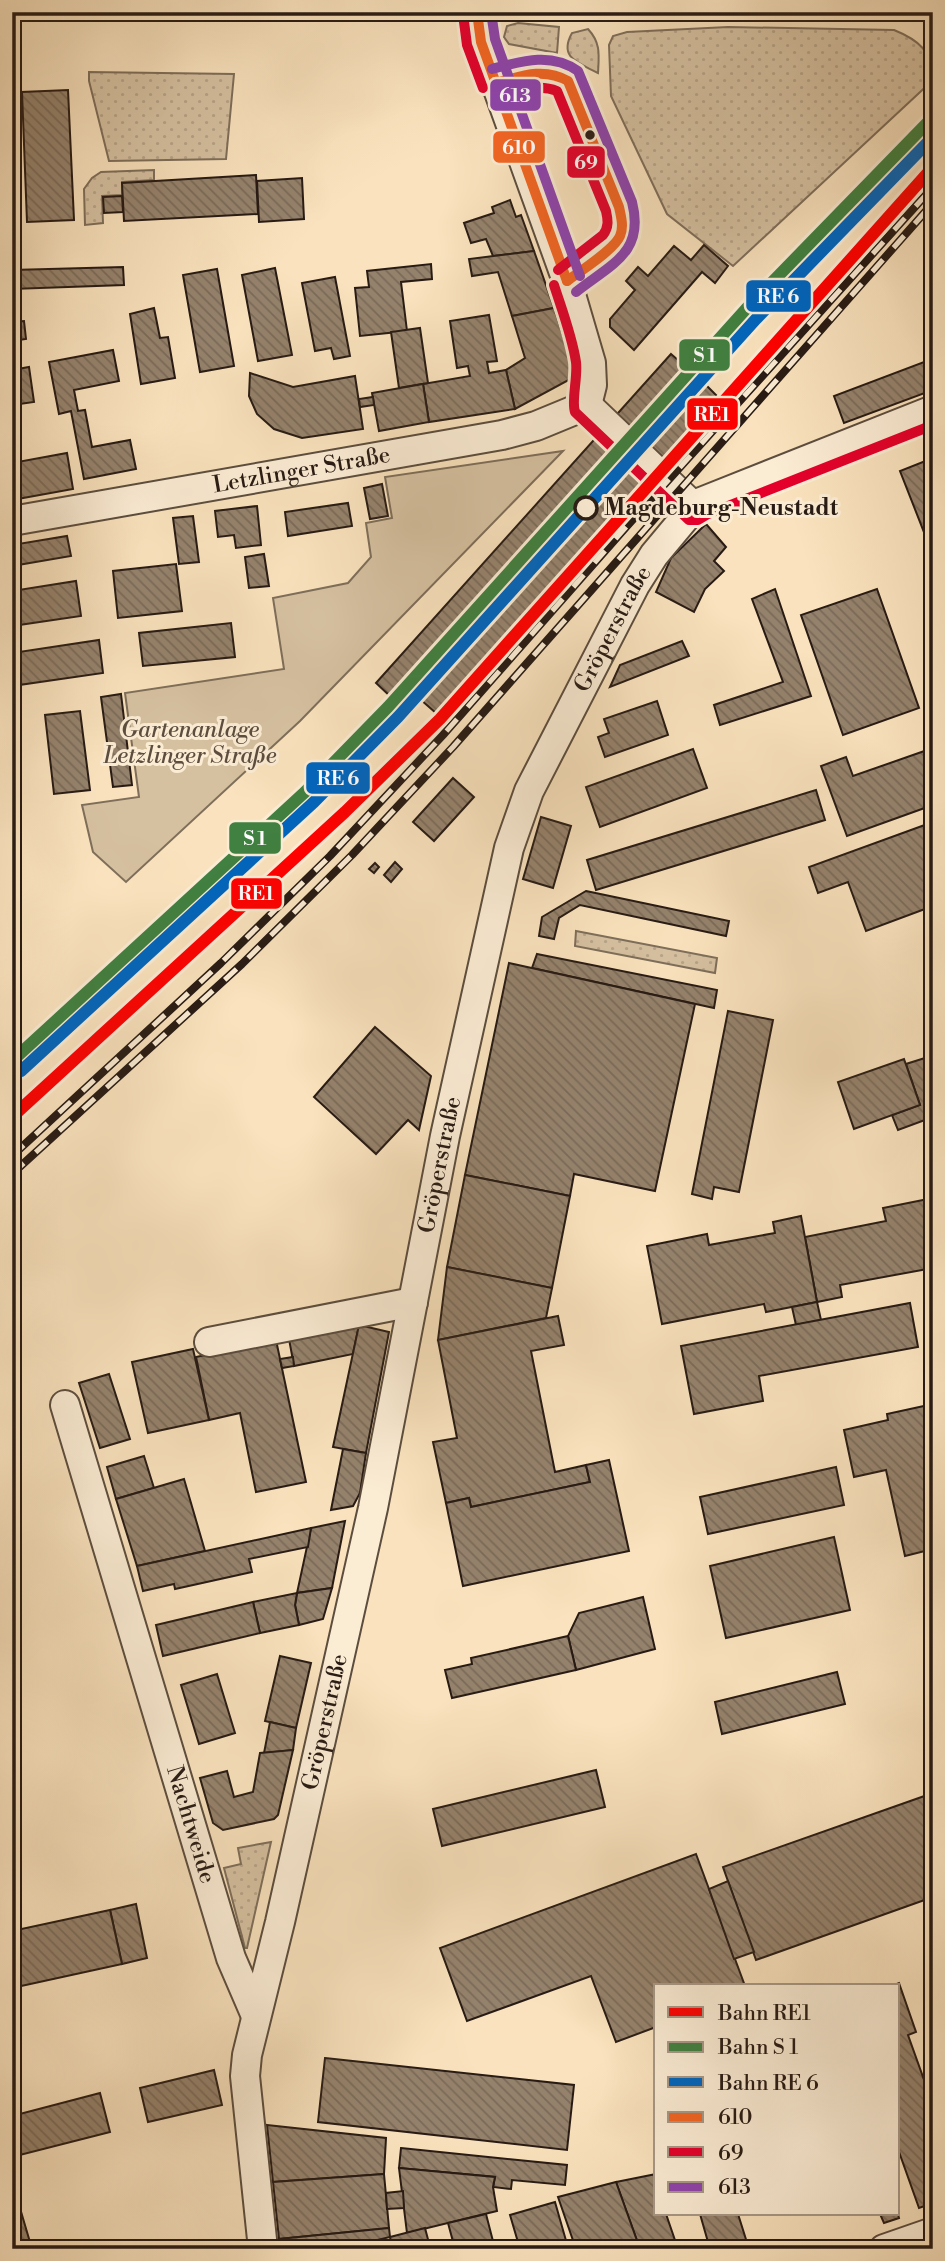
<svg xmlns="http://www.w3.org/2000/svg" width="945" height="2261" font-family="'Libre Bodoni',serif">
<defs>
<pattern id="grass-dots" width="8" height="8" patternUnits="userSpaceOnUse" patternTransform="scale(1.75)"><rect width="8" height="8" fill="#d5c0a0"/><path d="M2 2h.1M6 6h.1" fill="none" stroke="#b7a489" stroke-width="1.8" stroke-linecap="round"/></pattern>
<pattern id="building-back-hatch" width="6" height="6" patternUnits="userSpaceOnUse" patternTransform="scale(1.75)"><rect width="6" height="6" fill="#95826c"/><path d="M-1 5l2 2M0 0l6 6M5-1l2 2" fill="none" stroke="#7a6a58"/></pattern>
</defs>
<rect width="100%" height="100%" fill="#f9e2bd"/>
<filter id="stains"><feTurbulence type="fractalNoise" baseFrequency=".00286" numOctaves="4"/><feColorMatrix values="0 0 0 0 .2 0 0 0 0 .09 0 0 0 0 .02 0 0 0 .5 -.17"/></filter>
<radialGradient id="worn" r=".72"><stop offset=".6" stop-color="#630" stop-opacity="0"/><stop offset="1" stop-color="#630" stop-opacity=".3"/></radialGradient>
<g fill="url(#grass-dots)" stroke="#7e6e5a" stroke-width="2">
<polygon points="518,23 559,27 557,53 509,44 504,37 507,26"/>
<path d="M728,27L894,30C919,40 933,52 933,80L733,266L667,214L611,96L609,45L613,36L627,32Z"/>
<path d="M588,29C601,43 599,55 598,73C579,63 558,58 572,33Z"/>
<polygon points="89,72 234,74 226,159 109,161 89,81"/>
<polygon points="154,170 154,180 122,182 122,195 102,196 103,223 85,225 84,189 92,178 101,172"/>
<polygon points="576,931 717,958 715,973 575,946"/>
<polygon points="271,1842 247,1948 245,1948 224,1868 241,1864 238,1848"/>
</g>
<polygon fill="#d5c0a0" stroke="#7e6e5a" stroke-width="2" points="563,451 300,721 126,882 93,852 82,805 139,797 125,693 284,669 273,598 348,583 371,557 366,523 392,518 385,477"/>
<g fill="url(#building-back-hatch)" stroke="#281b14" stroke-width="2">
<polygon points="68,90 74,220 27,222 22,92"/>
<polygon points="256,175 258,214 124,221 122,183"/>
<polygon points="302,178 304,219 259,222 257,181"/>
<polygon points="122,196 123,212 104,213 103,197"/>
<polygon points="510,200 516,217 521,215 534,251 493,256 486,239 471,243 464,223 494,213 492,207"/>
<polygon points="704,245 728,266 715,283 702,272 634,350 610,327 610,319 635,290 626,281 638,267 648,276 674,246 691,260"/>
<polygon points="534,251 554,308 512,316 498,272 472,276 469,259"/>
<polygon points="431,264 432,279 401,282 407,331 360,336 355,288 369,287 367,271"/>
<polygon points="123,267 124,285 12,289 12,270"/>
<polygon points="275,268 292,355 258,361 242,275"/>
<polygon points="217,269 234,366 200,372 183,275"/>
<polygon points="335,277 350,356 334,359 331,348 315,351 302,283"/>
<polygon points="154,308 160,338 168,337 175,378 141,384 130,314"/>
<polygon points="554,308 576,376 515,409 506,370 525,358 512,316"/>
<polygon points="489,315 497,361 487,362 489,373 506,370 515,409 429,422 423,384 470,376 468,366 457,368 450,321"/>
<polygon points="24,321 26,339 12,341 12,322"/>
<polygon points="420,328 428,383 399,388 391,332"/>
<polygon points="113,350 119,381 74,390 78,411 85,410 92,447 130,440 136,469 84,479 71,411 59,414 49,362"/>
<polygon points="671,354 686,367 391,697 376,683"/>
<polygon points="924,362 933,390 844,423 834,396"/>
<polygon points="29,367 34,402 12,405 12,370"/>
<polygon points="250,373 293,387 355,376 363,429 302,438 274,429 257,414 249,396"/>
<polygon points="423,384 429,422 379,431 372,393"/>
<polygon points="706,385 718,397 436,713 421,700"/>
<polygon points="373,397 374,405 360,407 359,399"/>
<polygon points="67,453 73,489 12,500 12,463"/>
<polygon points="933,458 933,543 929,545 900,471"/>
<polygon points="382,484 388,516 370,519 364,488"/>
<polygon points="348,503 352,526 288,536 285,512"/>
<polygon points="257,506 261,545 236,548 234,535 218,537 215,511"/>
<polygon points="193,516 199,562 179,564 173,518"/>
<polygon points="706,524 726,547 714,561 724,571 705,589 694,612 656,592 671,558"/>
<polygon points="67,536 71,556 12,566 12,545"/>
<polygon points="264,554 269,586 249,588 245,557"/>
<polygon points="176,564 182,611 118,618 113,571"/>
<polygon points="76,581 81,616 12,626 12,591"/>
<polygon points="775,589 811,696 720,725 714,705 783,682 752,599"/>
<polygon points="877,589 919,708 843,735 801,615"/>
<polygon points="231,623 235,657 143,666 139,633"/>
<polygon points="99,640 103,673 12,686 12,653"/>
<polygon points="682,641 689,656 610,687 620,665"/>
<polygon points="121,694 132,785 113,787 101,697"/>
<polygon points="657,701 668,735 605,757 598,737 609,733 604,719"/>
<polygon points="80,711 90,790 54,794 45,715"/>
<polygon points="933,748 933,805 847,836 821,766 846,757 853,776"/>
<polygon points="693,749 707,788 600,827 586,787"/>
<polygon points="453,778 474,797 434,841 413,822"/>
<polygon points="816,790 825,820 596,890 587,860"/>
<polygon points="541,817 571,826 553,888 523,879"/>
<polygon points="933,822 933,906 866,931 848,882 818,893 809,867"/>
<polygon points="395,862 402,869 391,882 384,875"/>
<polygon points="375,863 379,867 374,873 369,869"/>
<polygon points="586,891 729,921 726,936 580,905 559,918 554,939 539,936 542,917"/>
<polygon points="537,954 717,990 714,1008 532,968"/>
<polygon points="509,963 695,1004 655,1191 574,1174 570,1196 465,1175"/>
<polygon points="728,1011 773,1020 739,1192 714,1187 712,1199 692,1194"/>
<polygon points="375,1027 431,1076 419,1130 408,1120 376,1154 314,1097"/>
<polygon points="928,1057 933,1071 933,1117 898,1130 892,1115 920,1105 906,1064"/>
<polygon points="904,1059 920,1105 854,1129 838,1082"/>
<polygon points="465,1175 570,1196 552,1288 447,1267"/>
<polygon points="933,1198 933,1268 840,1285 842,1297 817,1302 805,1237 886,1221 883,1208"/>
<polygon points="801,1216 817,1302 766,1312 764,1304 662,1324 647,1246 707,1234 709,1245 775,1233 773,1222"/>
<polygon points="447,1267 552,1288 546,1318 438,1340"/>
<polygon points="817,1302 821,1320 796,1325 792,1307"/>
<polygon points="910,1303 918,1347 759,1376 763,1401 694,1414 681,1346"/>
<polygon points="558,1316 564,1345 531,1351 555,1472 586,1465 590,1482 471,1507 469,1498 446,1503 433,1442 457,1438 438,1340"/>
<polygon points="359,1325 353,1354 294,1366 289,1339"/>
<polygon points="359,1325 389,1332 366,1453 333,1447"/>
<polygon points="276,1340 306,1482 256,1492 240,1413 209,1420 196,1357"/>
<polygon points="193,1349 209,1420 148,1433 132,1362"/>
<polygon points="293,1357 294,1366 282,1368 280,1359"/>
<polygon points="109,1374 130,1439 100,1448 79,1383"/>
<polygon points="933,1404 933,1549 905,1556 886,1470 854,1477 844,1430 888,1420 887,1414"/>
<polygon points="343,1449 366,1453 360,1493 353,1506 331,1510"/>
<polygon points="144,1456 154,1488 116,1499 107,1467"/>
<polygon points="609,1460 629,1551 463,1586 446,1503 469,1498 471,1507 590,1482 586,1465"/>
<polygon points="836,1467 844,1505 708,1534 700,1497"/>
<polygon points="184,1479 205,1551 137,1566 116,1499"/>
<polygon points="345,1521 332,1588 297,1593 311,1528"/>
<polygon points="311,1528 308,1547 249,1559 252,1572 175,1589 174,1584 143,1591 137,1566"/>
<polygon points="834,1537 850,1610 726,1638 710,1566"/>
<polygon points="332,1588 323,1619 299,1625 295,1605 297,1593"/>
<polygon points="297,1593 295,1605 299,1625 260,1633 253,1602"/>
<polygon points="643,1597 655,1649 576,1670 568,1636 579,1613"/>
<polygon points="253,1602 260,1633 163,1656 156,1625"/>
<polygon points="568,1636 576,1670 452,1698 445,1670 472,1664 471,1658"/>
<polygon points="280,1656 311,1663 296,1728 265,1721"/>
<polygon points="837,1672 845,1704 722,1734 715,1702"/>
<polygon points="217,1674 235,1733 199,1744 181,1685"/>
<polygon points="270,1722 296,1728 293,1750 264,1753"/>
<polygon points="293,1750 278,1815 274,1819 223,1830 213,1823 200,1778 227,1771 234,1797 253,1792 260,1753"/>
<polygon points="596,1770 605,1807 442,1846 433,1809"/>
<polygon points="933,1793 933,1897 756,1960 723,1867"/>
<polygon points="696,1854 745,1986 656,1986 656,2027 616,2042 591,1976 467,2021 440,1948"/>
<polygon points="728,1881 754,1952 734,1959 709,1889"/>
<polygon points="136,1904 147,1958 122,1964 110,1910"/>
<polygon points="110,1910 122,1964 12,1988 12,1931"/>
<polygon points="899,1983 916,2032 908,2035 933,2105 933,2203 919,2208 898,2149 898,1986 892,1986"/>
<polygon points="325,2058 574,2085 567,2150 318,2122"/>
<polygon points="214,2070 222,2105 148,2122 140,2088"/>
<polygon points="100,2093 110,2132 12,2157 12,2116"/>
<polygon points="267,2125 386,2138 384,2174 273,2182"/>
<polygon points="401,2148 567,2165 565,2185 512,2180 511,2189 493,2187 495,2177 399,2168"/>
<polygon points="399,2168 495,2177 493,2187 497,2211 407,2233"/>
<polygon points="384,2174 389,2228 279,2239 273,2182"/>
<polygon points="656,2174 656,2214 666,2214 678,2249 640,2249 616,2182"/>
<polygon points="12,2181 32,2249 12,2249"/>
<polygon points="616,2182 640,2249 576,2249 558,2197"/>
<polygon points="403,2191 404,2208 387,2209 386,2193"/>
<polygon points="555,2202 567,2244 552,2249 520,2249 510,2215"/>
<polygon points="486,2214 495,2249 455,2249 448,2223"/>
<polygon points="700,2214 738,2214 749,2249 710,2249"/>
<polygon points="880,2214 898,2214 899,2218 884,2223"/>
<polygon points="389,2228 390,2237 340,2249 279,2249 279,2239"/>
<polygon points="425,2228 430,2247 392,2249 390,2237"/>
</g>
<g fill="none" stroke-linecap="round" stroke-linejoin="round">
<g stroke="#5c4d3e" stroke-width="32">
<g id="minor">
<polyline points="477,12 481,42 567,281 591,363 592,385 587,405"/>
<polyline points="587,405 694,507"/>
<path id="s1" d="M12,521L502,435L536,426L587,405"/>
<polyline points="209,1342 413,1302"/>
<path id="s2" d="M65,1405L231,1958L256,2016"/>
<path id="s3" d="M263,2249L245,2076L247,2055L280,1922L373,1508L445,1136L509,848L529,791L635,585L654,555L694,507L701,502L933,410"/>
<polyline points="884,2249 933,2232"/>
</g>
</g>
<use href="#minor" stroke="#fbecd4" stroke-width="28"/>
<g stroke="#281b14" stroke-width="8">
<g id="rail">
<polyline points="12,1156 221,963 330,856 443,735 627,526 933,187"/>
<polyline points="12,1174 242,964 352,855 453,747 933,203"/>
</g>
</g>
<use href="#rail" stroke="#fbecd4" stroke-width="5" stroke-dasharray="16" stroke-linecap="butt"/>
<g stroke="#fbecd4" stroke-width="16">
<g id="bus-1">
<polyline points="477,12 481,42 567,281"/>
<path d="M496,83C521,76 544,67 568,81L619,207C621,216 624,227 620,236C614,250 580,271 567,281"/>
</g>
</g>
<g stroke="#fbecd4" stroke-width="16">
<g id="bus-2">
<polyline points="463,14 467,45 483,88"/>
<path d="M500,97C518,91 538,83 557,91L606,211C608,220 609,227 603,235L558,270"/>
<path d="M554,285C562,310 572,336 576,362C578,378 571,401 575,412L689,520H698L708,514L933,425"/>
</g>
</g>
<g stroke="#fbecd4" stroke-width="16">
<g id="bus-3">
<polyline points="491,12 495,39 580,276"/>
<path d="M492,69C522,61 551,52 578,71L632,202C645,253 611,264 576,292"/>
</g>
</g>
<use href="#bus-1" stroke="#f26522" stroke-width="10"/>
<use href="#bus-2" stroke="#e4002b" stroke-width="10"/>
<use href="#bus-3" stroke="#8e44ad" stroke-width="10"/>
<g stroke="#fbecd4" stroke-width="18">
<polyline id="rail-1" points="12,1117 345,812 440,719 933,167"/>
</g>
<g stroke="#fbecd4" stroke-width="18">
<polyline id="rail-2" points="12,1061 305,792 388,707 746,309 933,117"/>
</g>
<g stroke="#fbecd4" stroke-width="18">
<polyline id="rail-3" points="21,1071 314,802 398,717 756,319 933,137"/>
</g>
<use href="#rail-1" stroke="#f00" stroke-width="12"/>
<use href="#rail-2" stroke="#408040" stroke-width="12"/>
<use href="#rail-3" stroke="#0065bd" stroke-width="12"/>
</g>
<circle fill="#281b14" stroke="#fbecd4" stroke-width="2.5" cx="590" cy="135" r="6"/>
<circle fill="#fbecd4" stroke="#281b14" stroke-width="3.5" cx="586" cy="508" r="11"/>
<g text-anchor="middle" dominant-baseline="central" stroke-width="6" stroke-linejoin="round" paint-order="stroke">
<g font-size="23" fill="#281b14" stroke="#fbecd4">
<text stroke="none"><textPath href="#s1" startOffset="294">Letzlinger Straße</textPath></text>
<text stroke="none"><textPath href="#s3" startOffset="1673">Gröperstraße</textPath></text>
<text stroke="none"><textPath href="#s3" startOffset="1106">Gröperstraße</textPath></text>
<text stroke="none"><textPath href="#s3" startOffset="537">Gröperstraße</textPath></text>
<text stroke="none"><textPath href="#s2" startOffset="438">Nachtweide</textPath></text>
</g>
<g font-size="23" font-weight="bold" fill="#281b14" stroke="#fbecd4" text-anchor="start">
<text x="604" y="508">Magdeburg-Neustadt</text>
</g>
<g font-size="23" font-style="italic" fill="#5c4d3e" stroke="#fbecd4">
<text x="190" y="730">Gartenanlage<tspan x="190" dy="26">Letzlinger Straße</tspan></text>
</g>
</g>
<g stroke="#fbecd4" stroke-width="2.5">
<rect x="489" y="78" width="53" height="34" rx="7" fill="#8e44ad"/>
<rect x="492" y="130" width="54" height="34" rx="7" fill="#f26522"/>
<rect x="566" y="145" width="40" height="34" rx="7" fill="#e4002b"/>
<rect x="745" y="279" width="67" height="34" rx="7" fill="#0065bd"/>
<rect x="678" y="338" width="53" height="34" rx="7" fill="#408040"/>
<rect x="686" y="397" width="53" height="34" rx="7" fill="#f00"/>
<rect x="305" y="761" width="66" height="34" rx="7" fill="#0065bd"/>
<rect x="228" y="821" width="54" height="34" rx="7" fill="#408040"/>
<rect x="230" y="877" width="53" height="33" rx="7" fill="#f00"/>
</g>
<g font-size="19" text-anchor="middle" font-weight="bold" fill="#fff">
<text x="515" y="102">613</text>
<text x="519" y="154">610</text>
<text x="586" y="169">69</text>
<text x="778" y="303">RE 6</text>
<text x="705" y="362">S 1</text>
<text x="712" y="421">RE1</text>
<text x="338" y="785">RE 6</text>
<text x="255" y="845">S 1</text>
<text x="256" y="900">RE1</text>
</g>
<rect width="945" height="2261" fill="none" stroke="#f9e2bd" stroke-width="42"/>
<rect x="14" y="14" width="917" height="2233" fill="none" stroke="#281b14" stroke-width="3.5"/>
<rect x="21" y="21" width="903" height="2219" fill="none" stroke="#281b14" stroke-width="2"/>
<rect x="654" y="1984" width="245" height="231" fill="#fbecd4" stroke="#a79887" stroke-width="2"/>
<rect x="668" y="2007" width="35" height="10" fill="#ff0000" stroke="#a79887" stroke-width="2"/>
<text x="718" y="2020" font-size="21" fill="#281b14">Bahn RE1</text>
<rect x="668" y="2042" width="35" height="10" fill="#408040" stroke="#a79887" stroke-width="2"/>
<text x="718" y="2054" font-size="21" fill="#281b14">Bahn S 1</text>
<rect x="668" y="2077" width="35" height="10" fill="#0065bd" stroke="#a79887" stroke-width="2"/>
<text x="718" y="2090" font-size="21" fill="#281b14">Bahn RE 6</text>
<rect x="668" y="2112" width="35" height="10" fill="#f26522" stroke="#a79887" stroke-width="2"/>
<text x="718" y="2124" font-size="21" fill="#281b14">610</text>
<rect x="668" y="2147" width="35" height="10" fill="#e4002b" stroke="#a79887" stroke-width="2"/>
<text x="718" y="2160" font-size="21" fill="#281b14">69</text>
<rect x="668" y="2182" width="35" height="10" fill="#8e44ad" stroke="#a79887" stroke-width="2"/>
<text x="718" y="2194" font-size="21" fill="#281b14">613</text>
<rect width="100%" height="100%" filter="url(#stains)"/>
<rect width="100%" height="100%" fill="url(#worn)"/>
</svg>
